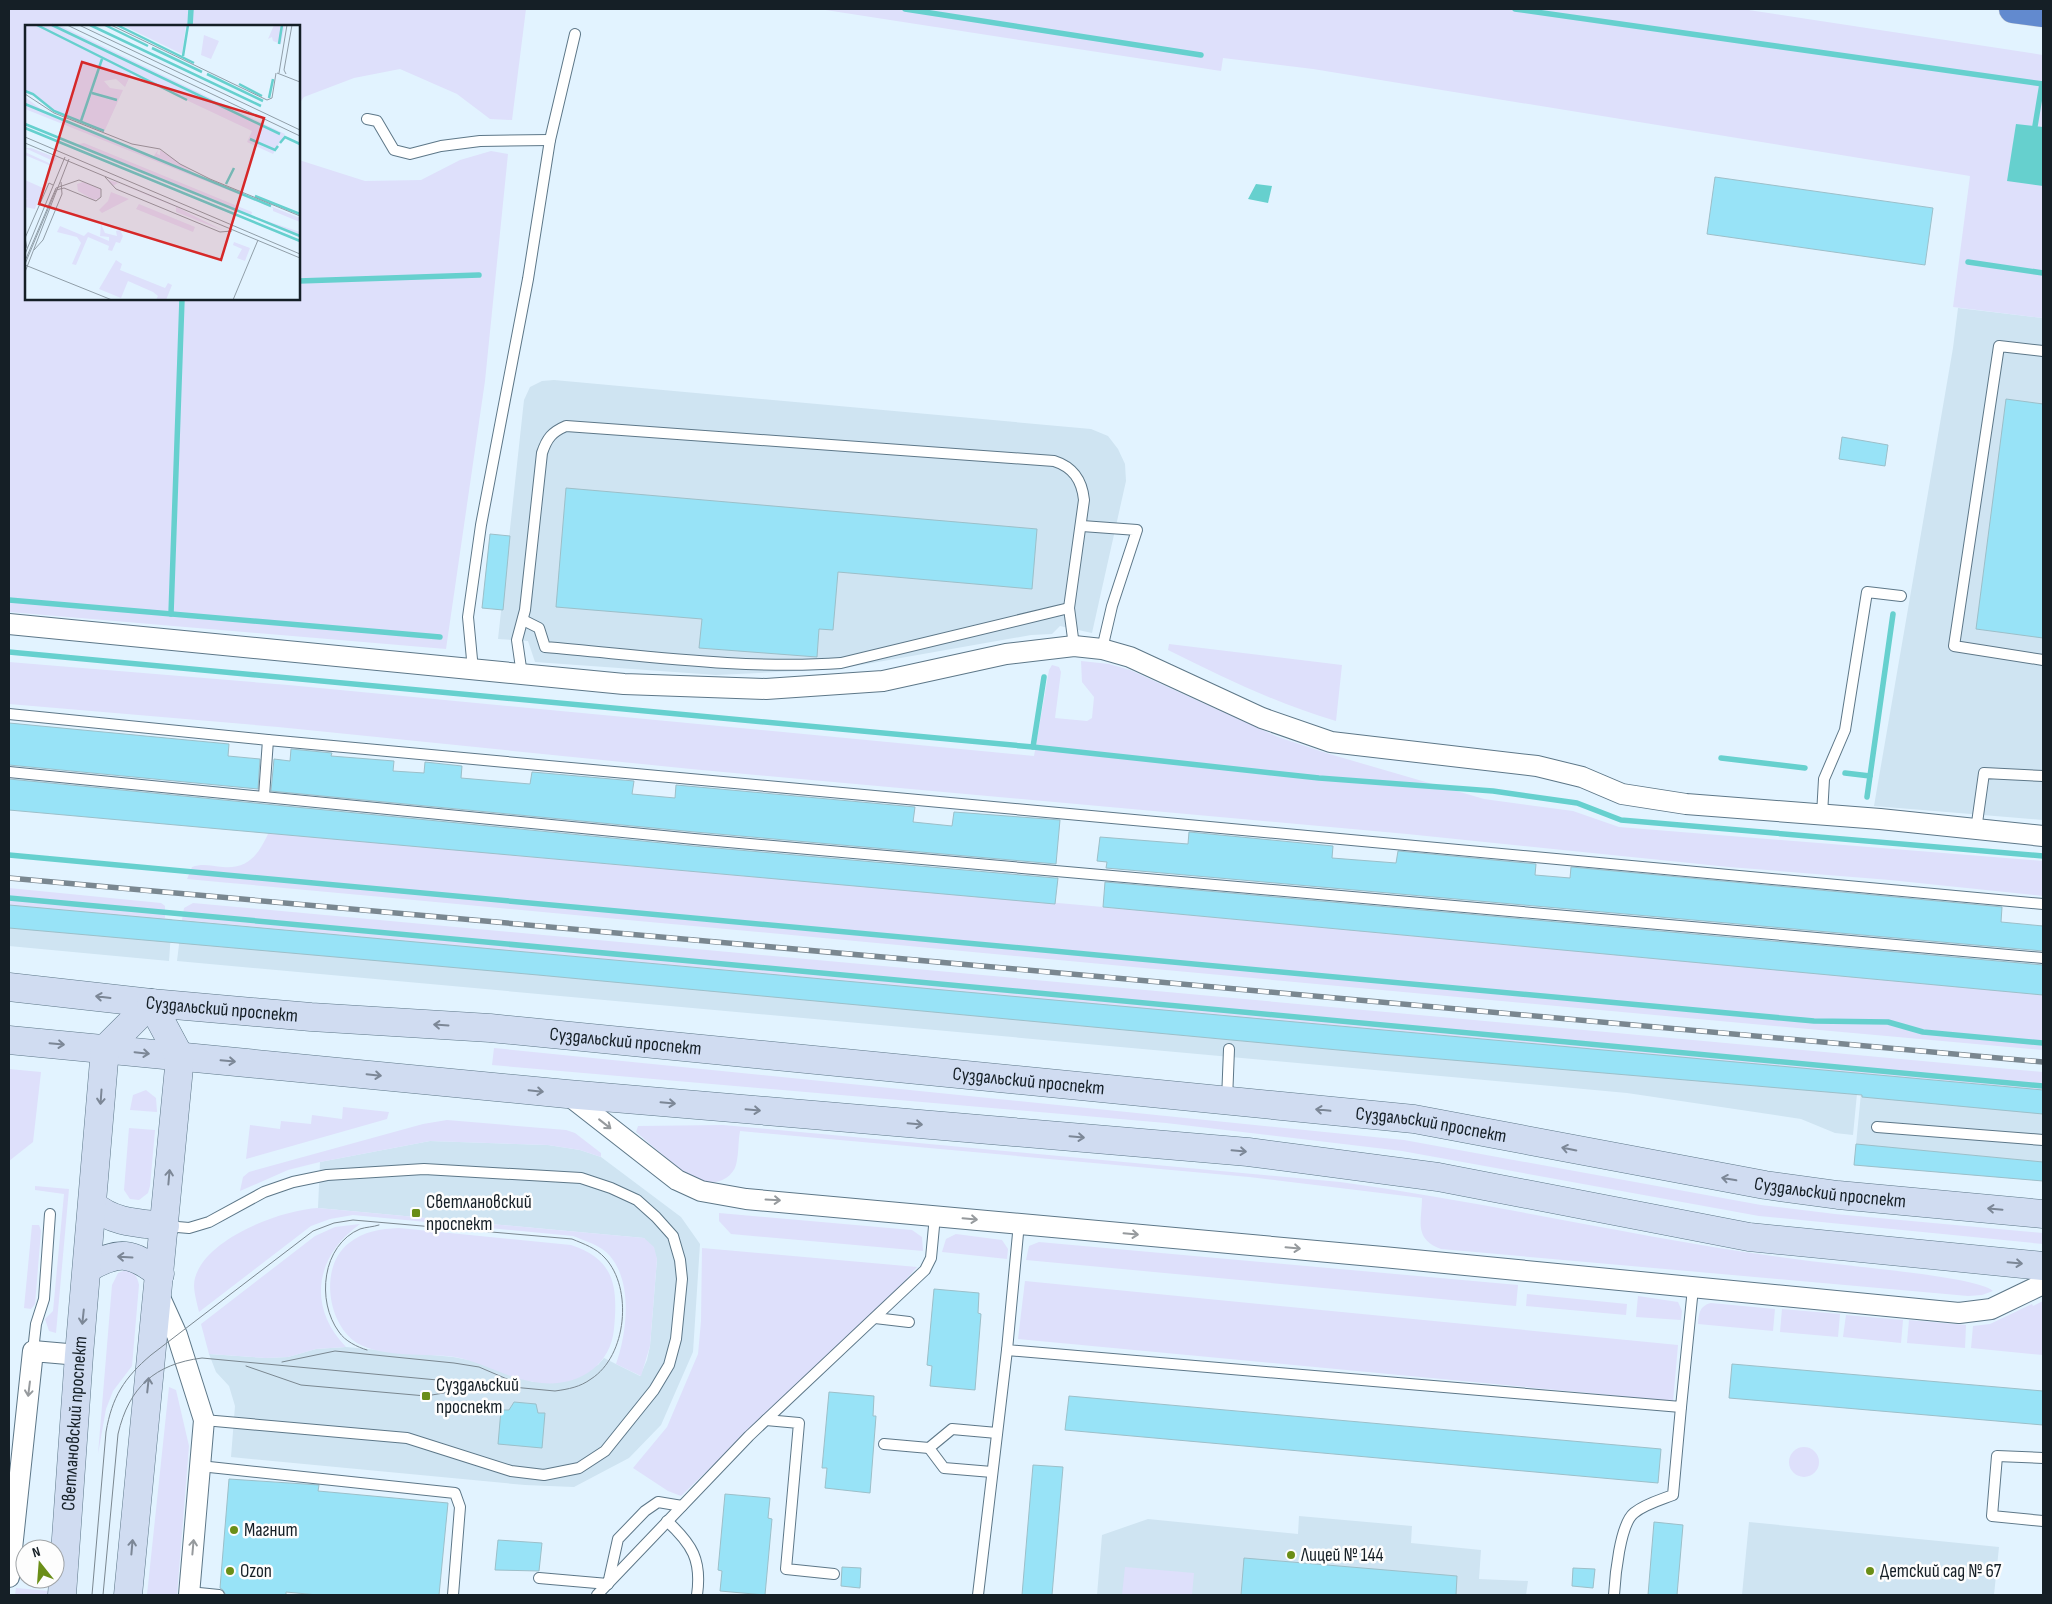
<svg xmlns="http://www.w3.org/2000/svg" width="2052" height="1604" font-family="'Sofia Sans Condensed',sans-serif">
<rect width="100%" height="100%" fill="#e2f3ff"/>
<g fill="#cfe4f2">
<polygon points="1958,308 2043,318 2043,820 1874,806 1953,348"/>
<polygon points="554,380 1091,429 1108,436 1118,449 1125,464 1126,481 1092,633 1060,626 1052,634 1031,635 838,669 716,675 535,662 528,641 498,639 524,400 530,387 542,381"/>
<polygon points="9,905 172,919 169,961 9,946"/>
<polygon points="182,920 1331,1027 1859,1073 1853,1135 1835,1133 1801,1119 1627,1093 177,961"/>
<polygon points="1863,1073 2043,1090 2043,1181 1854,1165"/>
<polygon points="430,1141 548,1145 580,1150 601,1157 681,1217 700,1244 693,1352 661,1425 629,1458 574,1487 525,1485 231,1457 235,1406 229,1386 216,1372 209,1354 266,1358 288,1357 316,1349 346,1347 453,1357 479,1362 533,1382 598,1365 604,1358 640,1376 647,1360 650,1346 657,1259 644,1238 318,1208 320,1162"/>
<polygon points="1299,1516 1412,1526 1411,1543 1481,1550 1479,1579 1528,1581 1526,1595 1097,1595 1102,1535 1148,1519 1298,1534"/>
<polygon points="1749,1522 1999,1547 1994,1595 1742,1595"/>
</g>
<g fill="#dee0fb">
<polygon points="9,9 526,9 512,120 490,119 457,94 400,69 354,78 304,97 299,104 299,26 26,26 26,299 299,299 299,160 365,181 421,180 460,160 491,151 508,154 485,381 446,649 9,612"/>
<polygon points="819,9 1742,9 2043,55 2043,318 1953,307 1970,176 1313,69 1223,58 1221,71"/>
<path d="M1169,644L1342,665L1336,721C1277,704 1223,677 1168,650Z"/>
<polygon points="1081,661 1109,664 1130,670 1278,737 1326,753 1484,799 1573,811 1619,827 2043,861 2043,896 1890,880 1729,867 1407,834 691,769 278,727 9,704 9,662 288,685 1034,756 1049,670 1052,665 1059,667 1061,672 1055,718 1087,721 1092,718 1094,697 1082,682"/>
<path d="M269,832L1103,907L2043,995V1050C1424,995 806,936 187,879L192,867C203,863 211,866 223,867C250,869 259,853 269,832Z"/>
<polygon points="9,888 161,903 165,906 165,919 9,905"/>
<polygon points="193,903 2043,1072 2043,1090 1331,1027 182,920 184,908"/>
<polygon points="494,1048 1404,1140 1761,1205 1835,1214 2043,1233 2043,1244 1759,1216 1402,1151 1166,1123 492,1065"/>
<polygon points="9,1069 41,1072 33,1142 9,1161"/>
<polygon points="146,1090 156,1098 157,1112 130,1110 133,1095"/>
<polygon points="343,1107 389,1112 387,1119 246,1159 250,1125 280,1129 281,1121 311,1124 312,1115 342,1119"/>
<polygon points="447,1120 566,1130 575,1133 601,1153 601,1157 580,1150 548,1145 430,1141 320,1162 288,1170 240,1191 243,1177 249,1172 423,1124"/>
<path d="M723,1125L1340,1182C1509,1205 1675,1247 1845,1265C1869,1268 1980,1278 1993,1291L1982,1295L1968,1296L1441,1249C1413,1239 1422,1220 1422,1198L1249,1177L740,1131C738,1141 739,1154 736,1165C732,1179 714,1186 701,1181C682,1174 652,1145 636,1132L638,1126Z"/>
<polygon points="129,1128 155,1130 150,1186 148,1193 139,1200 130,1199 124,1190"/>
<polygon points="35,1186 69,1189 56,1333 49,1331 45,1319 53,1311 64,1194 35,1190"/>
<path d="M318,1208L644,1238L654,1247L657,1259L650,1346L641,1376L616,1364C627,1333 633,1283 610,1256C601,1245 585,1241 573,1236L353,1215L330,1219L311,1226L199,1312C197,1302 192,1288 195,1278C206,1238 281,1210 318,1208Z"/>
<polygon points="719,1213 912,1230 922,1237 923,1251 731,1234 719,1221"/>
<path d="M360,1224C315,1256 307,1307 346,1347L316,1349L288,1357L266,1358L209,1354L201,1324L315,1236L335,1227Z"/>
<polygon points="32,1225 39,1225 41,1231 35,1304 31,1309 24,1308"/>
<path d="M399,1228L571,1245C615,1259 618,1287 614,1329C610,1370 572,1389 534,1382C507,1378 482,1362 455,1357C427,1353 382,1358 357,1343C327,1324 319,1266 349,1243C364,1231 380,1229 399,1228Z"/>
<polygon points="956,1234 1002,1240 1008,1249 1007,1259 942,1252 946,1239"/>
<polygon points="1039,1242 1518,1285 1516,1306 1026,1260 1029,1246"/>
<polygon points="702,1248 917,1267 903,1283 681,1496 668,1491 633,1468 667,1427 698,1354 701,1321"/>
<path d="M125,1270C135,1272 137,1276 139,1285L132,1366L113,1391L106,1409L98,1454L112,1285L118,1273Z"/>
<polygon points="1025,1281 1678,1345 1673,1401 1018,1339"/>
<polygon points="1527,1294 1627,1304 1626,1315 1526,1306"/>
<polygon points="1638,1296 1678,1302 1682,1311 1681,1320 1636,1317"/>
<polygon points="2043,1301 2043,1355 1971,1348 1973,1326 1990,1324 2032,1304 2033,1306"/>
<path d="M1711,1303L1775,1309L1773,1331L1698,1324C1699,1314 1699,1306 1711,1303Z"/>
<polygon points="1782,1309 1840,1314 1838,1337 1780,1332"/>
<polygon points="1846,1315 1903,1320 1901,1343 1843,1337"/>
<polygon points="1909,1320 1966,1325 1965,1348 1907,1343"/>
<polygon points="169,1387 176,1390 189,1446 177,1595 147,1595"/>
<circle cx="1804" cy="1462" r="15"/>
<polygon points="1125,1567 1194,1573 1192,1595 1122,1595"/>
<polygon points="16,1588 50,1591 49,1595 15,1595"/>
</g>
<g fill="#66d0ce">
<polygon points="2016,124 2043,127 2043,186 2007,181"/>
<polygon points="1256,184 1272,186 1268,203 1248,199"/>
</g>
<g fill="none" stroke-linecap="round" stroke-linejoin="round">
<g stroke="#66d0ce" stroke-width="5.5">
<polyline points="905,9 1201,55"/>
<polyline points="1515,9 2043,84"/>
<polyline points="190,26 191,9"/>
<polyline points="2035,126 2042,84"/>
<polyline points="1968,262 2043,273"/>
<polyline points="299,281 479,275"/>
<polyline points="9,600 440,637"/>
<polyline points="171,614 182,299"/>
<polyline points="9,652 1033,747 1319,778 1493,791 1577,803 1621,820 2043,856"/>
<polyline points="1033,747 1044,677"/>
<polyline points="1721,758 1805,768"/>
<polyline points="1845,773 1870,776"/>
<polyline points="1867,797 1893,614"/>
<polyline points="9,855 1814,1021 1888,1022 1923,1032 2043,1043"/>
<polyline points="9,898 2043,1086"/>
</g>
</g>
<g fill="#98e3f7" stroke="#9cbfc9">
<polygon points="1715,177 1933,208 1925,265 1707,234"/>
<polygon points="2006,399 2043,404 2043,638 1976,629"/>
<polygon points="1842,437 1888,445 1885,466 1839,459"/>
<polygon points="566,488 1037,529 1032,589 838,572 833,630 819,629 817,657 699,648 702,619 556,607"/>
<polygon points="490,534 510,536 503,610 482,608"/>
<polygon points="9,723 229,744 228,756 260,759 258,789 9,765"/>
<polygon points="291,749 332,753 331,756 394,761 393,771 424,773 425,762 462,766 461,778 530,784 532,772 634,781 632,794 675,798 676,785 915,807 913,822 952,826 954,812 1060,820 1056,864 695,832 271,791 274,759 290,761"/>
<polygon points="9,779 693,846 1055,878 1058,878 1055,904 9,810"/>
<polygon points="1189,832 1333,846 1332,858 1396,863 1398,851 1536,864 1535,875 1570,878 1571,867 2002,907 2001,922 2043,926 2043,951 1106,868 1107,862 1097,861 1100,837 1188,844"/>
<polygon points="1105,882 2043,965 2043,995 1103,907"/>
<polygon points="9,905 2043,1090 2043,1114 1862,1097 1862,1095 1381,1054 538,975 9,928"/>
<polygon points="1856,1144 2043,1162 2043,1181 1854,1165"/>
<polygon points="934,1289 979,1293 978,1313 981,1314 975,1390 930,1386 932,1366 927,1365"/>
<polygon points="1732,1364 2043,1391 2043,1425 1729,1398"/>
<polygon points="829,1392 874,1396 873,1416 876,1416 870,1493 825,1488 827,1468 822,1468"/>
<polygon points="1069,1396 1661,1449 1658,1483 1065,1430"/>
<polygon points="514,1402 536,1404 538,1413 545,1413 542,1448 498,1444 501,1410 509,1410"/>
<polygon points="1033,1465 1063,1467 1052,1595 1022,1595"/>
<polygon points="229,1479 319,1485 318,1491 448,1503 439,1595 318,1595 286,1592 286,1595 226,1595 223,1590 220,1588"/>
<polygon points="725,1494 770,1498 768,1518 772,1519 765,1595 720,1591 722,1571 718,1570"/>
<polygon points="1654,1522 1683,1525 1677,1595 1648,1595"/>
<polygon points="498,1540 542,1543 539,1571 495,1570"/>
<polygon points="1244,1558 1457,1576 1456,1595 1241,1595"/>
<polygon points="842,1567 861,1568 860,1588 841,1586"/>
<polygon points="1573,1568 1595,1569 1593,1588 1572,1586"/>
</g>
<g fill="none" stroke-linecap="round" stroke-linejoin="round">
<g stroke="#5d7788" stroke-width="12">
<g id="lane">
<polyline points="367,119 377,121 394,150 410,154 441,146 480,141 550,140"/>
<polyline points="2043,351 1999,346 1954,646 2043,660"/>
<polyline points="1082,526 1137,530 1112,606 1102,649"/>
<path d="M523,620L539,628L545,647C641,655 745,670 841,663L1069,608"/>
<polyline points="473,670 468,617 481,525 528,279 550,140 575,34"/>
<path d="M522,675L517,640L525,610L542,453C547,438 552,432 566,426L1054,461C1073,467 1082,480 1084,500L1069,608L1074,646"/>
<polyline points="9,714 268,740 264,796"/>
<polyline points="268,740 2043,904"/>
<polyline points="9,772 694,839 2043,958"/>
<polyline points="1822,815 1824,779 1845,730 1867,592 1901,596"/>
<polyline points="1976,830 1984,773 2043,776"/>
<polyline points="1227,1100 1229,1049"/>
<polyline points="1877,1127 2043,1140"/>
<polyline points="1019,1223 1007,1350 1681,1407 1693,1288"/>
<polyline points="166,1226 189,1228 209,1222 264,1192 293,1182 327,1175 424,1169 581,1178 611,1188 637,1200 656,1217 673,1236 680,1260 682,1279 676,1339 669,1365 654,1390 605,1451 579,1468 544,1475 511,1471 407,1438 204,1420"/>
<polyline points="875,1318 909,1322"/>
<polyline points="33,1351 36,1324 44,1299 50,1214"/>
<polyline points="766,1420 799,1423 786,1569 834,1574"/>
<polyline points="884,1444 929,1448"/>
<polyline points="2043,1458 1997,1456 1992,1516 2043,1521"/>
<polyline points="200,1466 455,1493 460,1507 453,1595"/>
<polyline points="992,1472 944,1468 929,1448 952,1429 997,1433"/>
<path d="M667,1521C692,1544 702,1560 697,1595"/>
<polyline points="539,1578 608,1584 618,1539 645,1511 658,1502 682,1506"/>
<polyline points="189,1592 219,1595"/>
<polyline points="597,1595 749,1436 925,1270 931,1258 935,1216"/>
<polyline points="978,1595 1007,1350"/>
<path d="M1614,1595C1615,1577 1620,1524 1634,1513C1645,1504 1660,1500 1673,1495L1681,1407"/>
</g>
</g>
<g stroke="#5d7788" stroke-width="22">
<g id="street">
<polyline points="9,624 624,684 766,689 883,681 1006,654 1074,646 1102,649 1130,657 1262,718 1331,742 1537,766 1582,777 1622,794 1686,804 1880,819 2043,836"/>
<polyline points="567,1094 677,1180 701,1191 746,1199 1383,1257 1959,1313 1991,1309 2043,1284"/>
<polyline points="158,1293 177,1335 204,1420 189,1595"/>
<polyline points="9,1577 33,1351 79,1355"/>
</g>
</g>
<g stroke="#5d7788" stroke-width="29">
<g id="secondary">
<path id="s1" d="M9,987L151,1003L311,1017L490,1028L1414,1119L1765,1185L1838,1195L2043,1214"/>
<polyline points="9,1040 567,1094 1248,1152 1438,1177 1749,1237 2043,1266"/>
<path d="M93,1205C113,1223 138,1223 165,1226"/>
<path d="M88,1268C119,1250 132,1252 160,1274"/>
<path id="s2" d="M62,1595L79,1355L105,1049L151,1003"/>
<polyline points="128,1595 180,1057 151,1003"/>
</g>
</g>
<g stroke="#d0d2d4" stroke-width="29">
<polyline id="highway" points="2013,9 2043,13"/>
</g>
<use href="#lane" stroke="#fff" stroke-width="10"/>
<use href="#street" stroke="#fff" stroke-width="20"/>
<use href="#secondary" stroke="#d0dcf1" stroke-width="28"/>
<use href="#highway" stroke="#628acf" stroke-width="28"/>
<g stroke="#7a8790" stroke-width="1">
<path d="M367,1350C357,1347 345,1341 339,1332C316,1301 322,1245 360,1229C366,1227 373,1227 379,1225"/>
<polyline points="282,1362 335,1351 454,1363 479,1367 514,1382"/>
<polyline points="246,1366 301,1385 426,1396 479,1387"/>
<path d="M92,1595L106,1432C112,1397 124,1378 151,1355L313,1231L334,1223L353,1220L572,1239C584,1244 596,1248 605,1258C633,1288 627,1356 591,1379C580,1387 569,1389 555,1391L202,1358C155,1364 129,1387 118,1434L103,1595"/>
</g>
<g stroke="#7a8790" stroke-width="5.5">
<polyline id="rail" points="9,878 2043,1062"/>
</g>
<use href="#rail" stroke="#fdfdfd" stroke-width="4" stroke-dasharray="11" stroke-linecap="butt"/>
</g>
<defs><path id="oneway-shaft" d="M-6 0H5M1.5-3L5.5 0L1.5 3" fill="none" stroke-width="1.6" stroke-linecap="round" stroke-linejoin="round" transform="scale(1.25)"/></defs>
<g stroke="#7c8796">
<use href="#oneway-shaft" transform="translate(103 997) rotate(-173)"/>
<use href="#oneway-shaft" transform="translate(441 1025) rotate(-176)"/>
<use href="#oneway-shaft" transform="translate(57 1044) rotate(5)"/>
<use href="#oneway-shaft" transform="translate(142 1053) rotate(6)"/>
<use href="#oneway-shaft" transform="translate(228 1061) rotate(5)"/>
<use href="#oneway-shaft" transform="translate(374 1075) rotate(6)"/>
<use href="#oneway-shaft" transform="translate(536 1091) rotate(6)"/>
<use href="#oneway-shaft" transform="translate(101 1097) rotate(94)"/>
<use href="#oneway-shaft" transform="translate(668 1103) rotate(5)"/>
<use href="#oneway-shaft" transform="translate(753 1110) rotate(5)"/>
<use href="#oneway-shaft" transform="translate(1323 1110) rotate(-174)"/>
<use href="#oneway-shaft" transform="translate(915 1124) rotate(5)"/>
<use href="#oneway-shaft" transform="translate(1077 1137) rotate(5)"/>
<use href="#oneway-shaft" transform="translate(1569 1149) rotate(-169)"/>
<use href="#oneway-shaft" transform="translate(1239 1151) rotate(5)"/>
<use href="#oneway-shaft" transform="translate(169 1177) rotate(-85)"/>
<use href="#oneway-shaft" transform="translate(1729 1179) rotate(-170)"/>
<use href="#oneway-shaft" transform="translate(1995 1209) rotate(-175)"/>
<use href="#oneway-shaft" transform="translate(125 1257) rotate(-177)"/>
<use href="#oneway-shaft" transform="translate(2015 1263) rotate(5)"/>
<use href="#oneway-shaft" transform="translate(83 1317) rotate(96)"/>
<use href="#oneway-shaft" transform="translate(148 1385) rotate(-84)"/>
<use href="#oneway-shaft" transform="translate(132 1547) rotate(-85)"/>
</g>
<g stroke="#969a9d">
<use href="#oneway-shaft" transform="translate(605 1124) rotate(38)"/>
<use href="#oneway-shaft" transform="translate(773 1200) rotate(3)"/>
<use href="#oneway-shaft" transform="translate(970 1219) rotate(5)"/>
<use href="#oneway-shaft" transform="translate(1131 1234) rotate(5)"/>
<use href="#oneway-shaft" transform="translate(1293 1248) rotate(5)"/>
<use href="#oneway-shaft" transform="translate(29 1389) rotate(97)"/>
<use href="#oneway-shaft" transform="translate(193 1547) rotate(-85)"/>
</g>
<g fill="#6a8e17" stroke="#fdfdfd" stroke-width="2">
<rect x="411" y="1208" width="10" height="10" rx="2.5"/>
<rect x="421" y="1391" width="10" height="10" rx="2.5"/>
<circle cx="234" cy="1530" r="5"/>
<circle cx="1291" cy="1555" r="5"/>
<circle cx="230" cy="1571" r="5"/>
<circle cx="1870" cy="1571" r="5"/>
</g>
<g text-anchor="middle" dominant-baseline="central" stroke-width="5" stroke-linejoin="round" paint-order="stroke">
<g font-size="19" fill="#151f26" stroke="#fdfdfd">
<text stroke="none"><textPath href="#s1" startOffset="214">Суздальский проспект</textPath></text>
<text stroke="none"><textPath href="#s1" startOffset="619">Суздальский проспект</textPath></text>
<text stroke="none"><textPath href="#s1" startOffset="1024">Суздальский проспект</textPath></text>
<text stroke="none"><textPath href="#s1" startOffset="1429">Суздальский проспект</textPath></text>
<text stroke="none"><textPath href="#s1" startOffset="1834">Суздальский проспект</textPath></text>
<text stroke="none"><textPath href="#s2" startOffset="172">Светлановский проспект</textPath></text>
</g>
<g font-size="19" fill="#151f26" stroke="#fdfdfd" text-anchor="start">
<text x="426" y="1202">Светлановский<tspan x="426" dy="22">проспект</tspan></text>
<text x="436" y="1385">Суздальский<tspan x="436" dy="22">проспект</tspan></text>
<text x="244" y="1530">Магнит</text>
<text x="1301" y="1555">Лицей № 144</text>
<text x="240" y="1571">Ozon</text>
<text x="1880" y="1571">Детский сад № 67</text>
</g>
</g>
<g transform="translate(25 25)">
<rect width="275" height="275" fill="#e2f3ff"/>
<path d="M0,0H34L260,109L248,129L222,117L227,106L106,49L100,62L91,54L79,56L85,63L98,65L79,107L28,86L9,71L0,68ZM97,0H161L157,29ZM249,0H260L256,19L248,16L247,12L243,14ZM179,10L194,16L186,34L176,30ZM0,72L24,90L128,132L133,125L132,129L135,130V125L178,154L275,193V197L248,186V183L0,84ZM59,118L227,187L226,191L230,192L275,207V212L50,120ZM0,123H6L32,133L26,141L0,130V127L26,139L28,136ZM50,123L275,215V217L49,124ZM0,155L18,163L10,184L0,182V174H3L0,173ZM83,155L91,157L144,178L199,206L151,187V182L93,158L88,161ZM58,157L76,164L75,173L69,175L53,166L52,159ZM86,167L104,174L77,188L74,185L83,176ZM114,179L170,202L168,207L111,184ZM76,199L80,208L92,211L91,206L95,205L98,211L95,218L91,217L87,226L83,225L84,221L63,212L51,240L47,239L56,218L52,212L32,207L35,201L59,211L63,207L84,216V212L75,211ZM209,217L225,223L220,236L212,233L217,224L208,220ZM91,235L97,239L95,245L140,263L143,258L147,260L141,275H131L133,271L128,267L103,256L96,273L74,264Z" fill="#dee0fb"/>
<path fill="none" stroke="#66d0ce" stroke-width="2.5" d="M12,0L162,75M27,0L255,109M65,0L236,81M80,0L123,21M92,0L169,38M254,19L257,0M127,23L177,47M158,31L163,0M182,49L238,76M214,59L237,71M0,66L8,69L29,86L79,106M67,68L92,75M244,73L248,54M0,79L246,181M56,96L77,34M0,99L275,211M0,103L275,216M225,114L250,125L253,121M255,118L260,112L275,119M201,159L209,143M230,171L275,189"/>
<path fill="none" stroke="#909ea8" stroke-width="1" d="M42,0L275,111M54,0L275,105M86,0L242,75L247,73L251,48M252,48L275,57M254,48L262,0M261,49L259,45L267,0M0,69L29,88L107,119L135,124L155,139L185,154L275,191M0,112L275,229M0,118L275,233M80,152L91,164L195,207L207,206M2,223L0,213L24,158L28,160M9,225L18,215L37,169L36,157M0,229L40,132M0,236L31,163L54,155L76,164V172L71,176L39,163L31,165L0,239M0,240L87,275M0,247L44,134M208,275L233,215"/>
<path fill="#d62828" fill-opacity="0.15" stroke="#d62828" stroke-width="2.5" d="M57,37L239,93L196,235L14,179Z"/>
<rect width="275" height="275" fill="none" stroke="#151f26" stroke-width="2.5"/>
</g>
<rect width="2052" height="1604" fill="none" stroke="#151f26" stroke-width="20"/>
<g transform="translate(40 1564) rotate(343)"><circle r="24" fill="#fdfdfd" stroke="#a0a4a7"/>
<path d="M0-4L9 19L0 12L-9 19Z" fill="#6a8e17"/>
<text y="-8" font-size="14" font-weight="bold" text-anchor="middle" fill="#151f26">N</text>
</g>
</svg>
